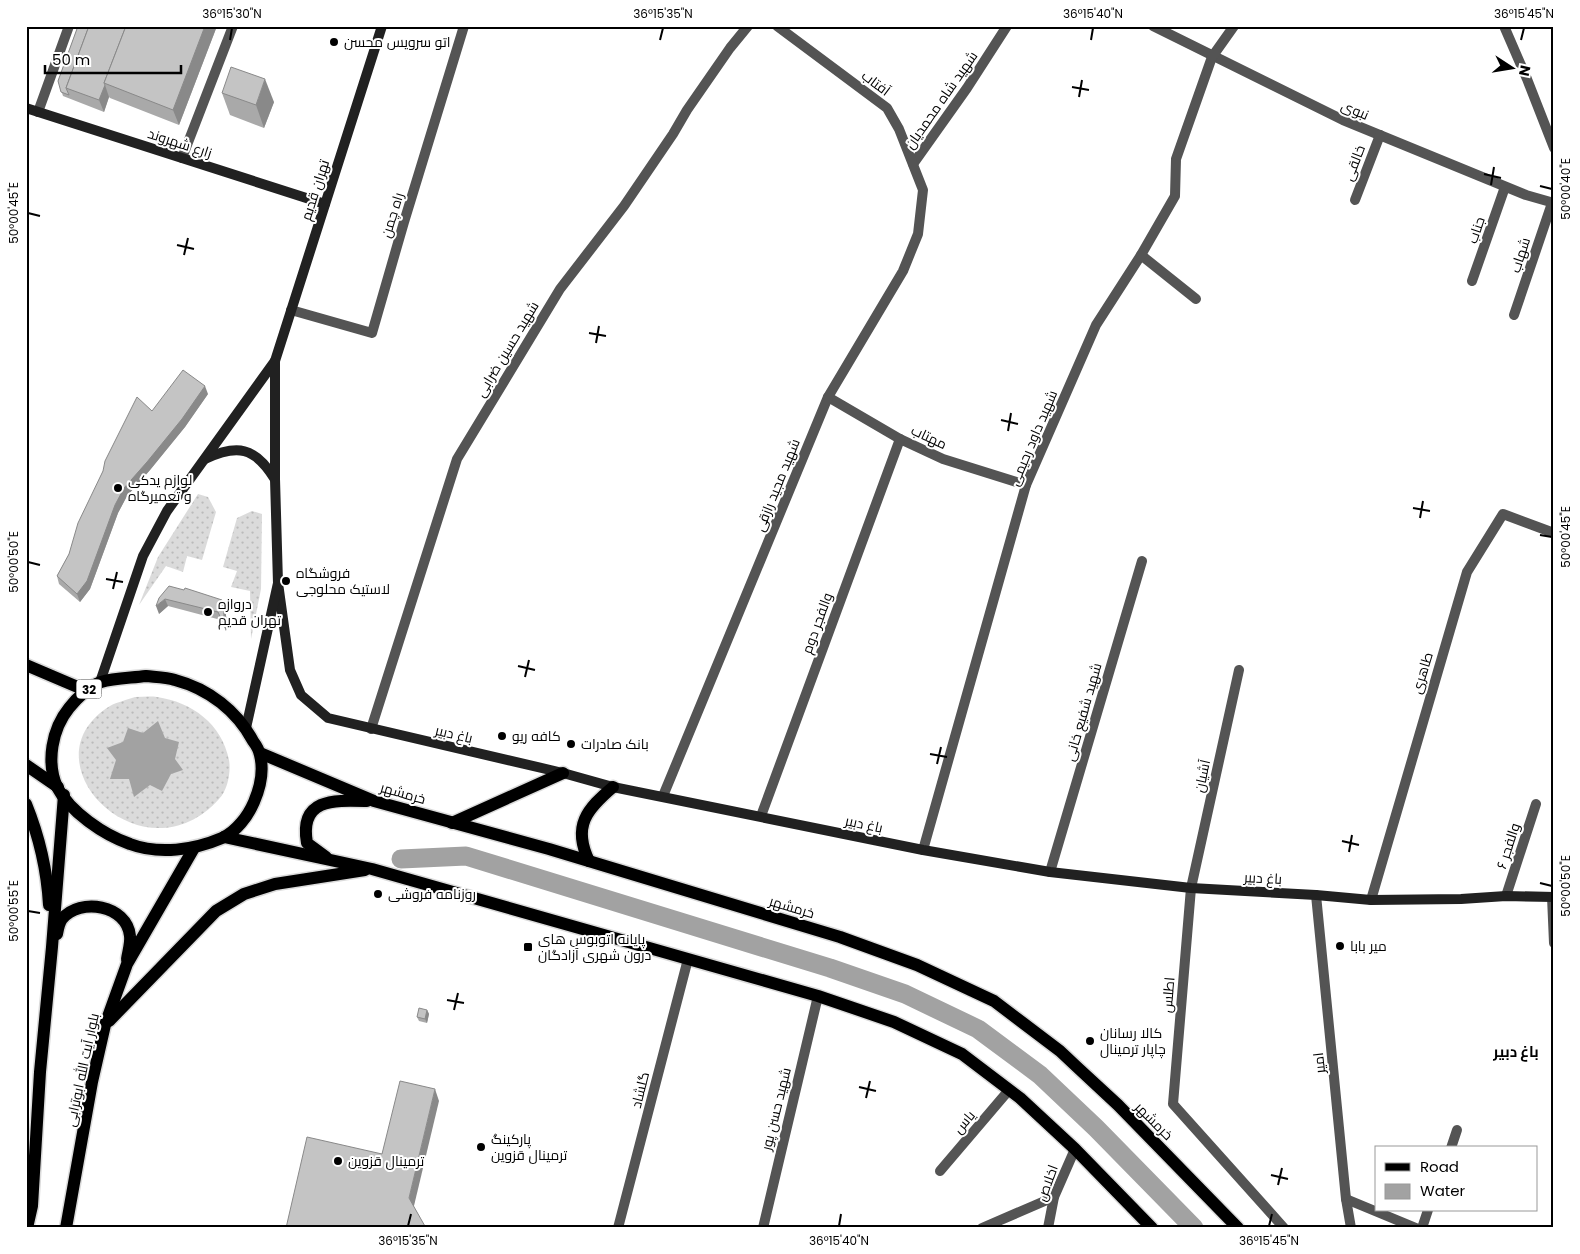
<svg xmlns="http://www.w3.org/2000/svg" width="1580" height="1254" font-family="Poppins,Cairo,sans-serif">
<defs>
<pattern id="grass-dots" width="8" height="8" patternUnits="userSpaceOnUse" patternTransform="scale(1.25)"><rect width="8" height="8" fill="#dbdbdb"/><path d="M2 2h.1M6 6h.1" fill="none" stroke="#bababa" stroke-width="1.8" stroke-linecap="round"/></pattern>
</defs>
<rect width="100%" height="100%" fill="#fff"/>
<g fill="url(#grass-dots)">
<polygon points="198,494 208,497 216,512 202,560 187,556 183,572 166,566 139,605 158,557"/>
<polygon points="252,511 262,514 261,589 251,639 250,591 231,587 237,571 223,567 237,518"/>
<path d="M135,697C142,697 150,696 157,697C192,702 222,724 229,760C231,771 228,790 219,799C143,884 21,761 110,706C117,702 127,700 135,697Z"/>
</g>
<polygon fill="#a2a2a2" points="158,721 165,738 179,742 175,759 183,770 171,774 162,791 150,785 134,797 129,779 110,779 116,760 107,748 123,742 128,728 143,733"/>
<g fill="none" stroke-linecap="round" stroke-linejoin="round">
<polyline stroke="#a2a2a2" stroke-width="19" points="401,859 466,856 830,968 905,994 978,1029 1040,1075 1096,1128 1194,1228"/>
<g stroke="#dbdbdb" stroke-width="15">
<g id="primary">
<polyline points="26,665 87,691"/>
<path d="M146,676C155,677 166,677 175,680C209,689 237,711 253,741C256,745 259,750 260,755C264,771 260,788 254,802C248,816 236,832 222,838C194,850 159,855 130,844C104,835 70,812 57,787C46,762 52,729 69,708C76,699 89,686 101,682C114,678 131,678 146,676Z"/>
<polyline points="260,753 374,801 549,849 840,937 917,965 994,1001 1060,1051 1077,1067 1118,1105 1238,1228"/>
<polyline points="26,765 58,787"/>
<path d="M26,804C39,836 47,870 49,905"/>
<polyline points="452,823 563,773"/>
<polyline points="224,837 372,869 818,996 894,1022 962,1054 1020,1098 1075,1149 1152,1228"/>
<path d="M326,857L307,843C299,798 334,800 367,801"/>
<path d="M589,861C572,826 587,809 613,787"/>
<path d="M57,934C58,929 59,923 62,919C80,897 127,905 130,936C131,943 128,952 127,959"/>
<polyline points="109,1021 216,911 244,894 275,884 365,870"/>
<polyline points="27,1228 32,1206 40,1072 52,947 64,795"/>
<polyline points="66,1228 92,1082 105,1025 127,964 194,848"/>
</g>
</g>
<g stroke="#545454" stroke-width="10">
<polyline points="1153,26 1343,120 1526,195 1554,203"/>
<polyline points="1504,26 1527,79 1554,148"/>
<polyline points="38,112 69,26"/>
<polyline points="182,158 233,26"/>
<polyline points="913,164 967,88 1007,26"/>
<polyline points="1355,200 1380,135"/>
<polyline points="1141,255 1196,299"/>
<polyline points="1472,281 1505,187"/>
<polyline points="291,310 372,333 404,222 464,26"/>
<polyline points="1514,315 1552,203"/>
<polyline points="828,397 900,439 943,459 1026,485"/>
<polyline points="1239,670 1191,888 1173,1104 1284,1228"/>
<polyline points="371,729 457,459 560,289 624,206 673,134 687,110 730,48 748,26"/>
<polyline points="663,796 828,397 903,271 918,234 923,190 899,129 887,108 777,26"/>
<polyline points="761,816 900,439"/>
<polyline points="923,850 1026,485 1096,325 1141,255 1175,196 1176,159 1212,57 1234,26"/>
<polyline points="1050,872 1142,561"/>
<polyline points="1316,895 1346,1199 1351,1228"/>
<polyline points="1506,896 1536,804"/>
<polyline points="1552,897 1554,943"/>
<polyline points="1371,900 1467,572 1503,514 1554,533"/>
<polyline points="1451,1148 1457,1130"/>
<polyline points="940,1171 1009,1090"/>
<polyline points="1346,1199 1416,1228"/>
<polyline points="618,1228 688,959"/>
<polyline points="763,1228 818,996"/>
<polyline points="982,1228 1054,1197"/>
<polyline points="1048,1228 1054,1197 1075,1149"/>
<polyline points="1422,1228 1428,1210"/>
</g>
<g stroke="#212121" stroke-width="10">
<polyline points="26,108 325,204"/>
<path d="M205,459C237,444 255,447 274,478"/>
<polyline points="278,583 290,670 301,695 328,718 563,773 613,787 923,850 1050,872 1191,888 1316,895 1371,900 1461,899 1506,896 1554,897"/>
<polyline points="100,682 143,556 167,511 275,361"/>
<polyline points="246,728 278,583 275,479 275,361 382,26"/>
</g>
<use href="#primary" stroke="#000" stroke-width="12"/>
</g>
<g fill="#a9a9a9">
<polygon points="78,26 217,26 179,125 110,98 109,97 104,112 63,96 58,81"/>
<polygon points="222,93 274,102 264,128 230,115"/>
<polygon points="208,394 185,427 150,470 127,496 118,513 90,589 80,602 59,584 57,576 69,554 103,471 152,411"/>
<polygon points="169,586 225,608 227,623 226,631 221,620 168,606 159,614"/>
<polygon points="427,1010 429,1014 427,1023 419,1021 417,1017"/>
</g>
<g fill="#898989">
<polygon points="205,26 217,26 179,125 173,110"/>
<polygon points="265,79 274,102 264,128 256,105"/>
<polygon points="105,85 109,97 104,112 99,100"/>
<polygon points="205,386 208,394 185,427 150,470 127,496 118,513 90,589 80,602 77,594 115,505 124,488"/>
<polygon points="165,599 168,606 159,614 156,606"/>
<polygon points="222,600 225,608 227,623 226,631 223,623"/>
<polygon points="27,979 28,983 27,1005 26,1003"/>
<polygon points="427,1010 429,1014 427,1023 425,1019"/>
<polygon points="435,1089 439,1101 413,1210 409,1198"/>
</g>
<g fill="#c4c4c4" stroke="#898989">
<polygon points="78,26 89,26 66,88 69,95 61,92 58,81"/>
<polygon points="89,26 126,26 104,83 105,85 99,100 66,88"/>
<polygon points="126,26 205,26 173,110 104,83"/>
<polygon points="231,67 265,79 256,105 222,93"/>
<polygon points="183,370 205,386 182,419 147,462 124,488 115,505 87,581 77,594 57,576 69,554 78,523 103,471 105,461 137,397 152,411"/>
<polygon points="169,586 184,590 185,588 222,600 224,615 223,623 218,612 165,599 156,606 159,598"/>
<polygon points="419,1008 427,1010 425,1019 417,1017"/>
<polygon points="400,1081 435,1089 409,1198 426,1228 286,1228 307,1137 382,1154"/>
</g>
<path fill="none" stroke="#000" stroke-width="2" d="M230,40L232,28M660,40L663,28M1091,40L1093,28M1521,40L1524,28M1072,87L1089,90M1079,97L1082,80M1484,174L1501,178M1491,185L1494,167M1540,186L1552,189M28,213L40,216M177,245L194,249M184,255L188,238M589,333L606,336M596,343L599,326M1001,420L1018,424M1008,431L1011,413M1413,508L1430,511M1420,518L1423,501M1540,535L1552,537M28,562L40,565M106,579L123,582M113,589L117,572M518,666L535,670M525,677L529,660M930,754L947,757M937,764L941,747M1342,841L1359,845M1349,852L1352,835M1540,883L1552,886M28,911L40,913M447,1000L464,1003M454,1010L458,993M859,1087L876,1091M866,1098L870,1081M1271,1175L1288,1179M1278,1185L1282,1168M408,1226L411,1214M839,1226L841,1214M1269,1226L1272,1214"/>
<g fill="#000" stroke="#fff" stroke-width="2">
<circle cx="334" cy="42" r="5"/>
<circle cx="118" cy="488" r="5"/>
<circle cx="286" cy="581" r="5"/>
<circle cx="208" cy="612" r="5"/>
<circle cx="502" cy="736" r="5"/>
<circle cx="571" cy="744" r="5"/>
<circle cx="378" cy="894" r="5"/>
<circle cx="1340" cy="946" r="5"/>
<rect x="523" y="942" width="10" height="10" rx="2.5"/>
<circle cx="1090" cy="1041" r="5"/>
<circle cx="481" cy="1147" r="5"/>
<circle cx="338" cy="1161" r="5"/>
</g>
<g text-anchor="middle" dominant-baseline="central" stroke-width="4" stroke-linejoin="round" paint-order="stroke">
<rect fill="#fff" stroke="#4c4c4c" stroke-width="1" x="76.5" y="679.5" width="25" height="19" rx="4"/>
<g font-size="12" font-weight="bold" fill="#000">
<text x="89" y="689">32</text>
</g>
<g font-size="14" fill="#000" stroke="#fff" text-anchor="start">
<text x="344" y="42">اتو سرویس محسن</text>
<text x="128" y="480">لوازم یدکی<tspan x="128" dy="16">و تعمیرگاه</tspan></text>
<text x="296" y="573">فروشگاه<tspan x="296" dy="16">لاستیک محلوجی</tspan></text>
<text x="218" y="604">دروازه<tspan x="218" dy="16">تهران قدیم</tspan></text>
<text x="512" y="736">کافه ریو</text>
<text x="581" y="744">بانک صادرات</text>
<text x="388" y="894">روزنامه فروشی</text>
<text x="538" y="939">پایانه اتوبوس های<tspan x="538" dy="16">درون شهری آزادگان</tspan></text>
<text x="1350" y="946">میر بابا</text>
<text x="1100" y="1033">کالا رسانان<tspan x="1100" dy="16">چاپار ترمینال</tspan></text>
<text x="491" y="1139">پارکینگ<tspan x="491" dy="16">ترمینال قزوین</tspan></text>
<text x="348" y="1161">ترمینال قزوین</text>
</g>
<g font-size="14" fill="#000" stroke="#fff">
<text transform="translate(876 83) rotate(37)">آفتاب</text>
<text transform="translate(941 100) rotate(-55)">شهید شاه محمدیان</text>
<text transform="translate(1355 110) rotate(23)">نبوی</text>
<text transform="translate(180 143) rotate(18)">زارع شهروند</text>
<text transform="translate(1354 163) rotate(-69)">خالقی</text>
<text transform="translate(315 190) rotate(-72)">تهران قدیم</text>
<text transform="translate(392 215) rotate(-73)">راه چمن</text>
<text transform="translate(1476 230) rotate(-71)">جناب</text>
<text transform="translate(1520 255) rotate(-72)">شهاب</text>
<text transform="translate(507 349) rotate(-59)">شهید حسین ضرابی</text>
<text transform="translate(929 437) rotate(25)">مهتاب</text>
<text transform="translate(1033 438) rotate(-67)">شهید داود رحیمی</text>
<text transform="translate(777 485) rotate(-68)">شهید مجید رازقی</text>
<text transform="translate(817 623) rotate(-70)">والفجر دوم</text>
<text transform="translate(1422 673) rotate(-73)">طاهری</text>
<text transform="translate(1083 712) rotate(-74)">شهید شفیع خانی</text>
<text transform="translate(454 734) rotate(13)">باغ دبیر</text>
<text transform="translate(1202 776) rotate(-78)">آشیان</text>
<text transform="translate(403 793) rotate(16)">خرمشهر</text>
<text transform="translate(864 824) rotate(12)">باغ دبیر</text>
<text transform="translate(1508 846) rotate(-72)">والفجر ۶</text>
<text transform="translate(1263 878) rotate(3)">باغ دبیر</text>
<text transform="translate(792 907) rotate(17)">خرمشهر</text>
<text transform="translate(1168 995) rotate(-85)">اطلس</text>
<text transform="translate(1319 1063) rotate(-96)">امیر</text>
<text transform="translate(82 1070) rotate(-78)">بلوار آیت الله ابوترابی</text>
<text transform="translate(640 1090) rotate(-76)">گلشاد</text>
<text transform="translate(776 1109) rotate(-76)">شهید حسن پور</text>
<text transform="translate(1154 1121) rotate(45)">خرمشهر</text>
<text transform="translate(964 1122) rotate(-50)">یاس</text>
<text transform="translate(1047 1183) rotate(-70)">اخلاص</text>
</g>
<g font-size="15" font-weight="bold" fill="#000" stroke="#fff">
<text x="1516" y="1051">باغ دبیر</text>
</g>
</g>
<rect width="1580" height="1254" fill="none" stroke="#ffffff" stroke-width="55"/>
<rect x="1375" y="1146" width="162" height="65" fill="#ffffff" stroke="#999999"/>
<rect x="1385" y="1163" width="25" height="8" fill="#000000" stroke="#999999"/>
<text x="1420" y="1172" font-size="15" fill="#000000">Road</text>
<rect x="1385" y="1184" width="25" height="15" fill="#a2a2a2" stroke="#999999"/>
<text x="1420" y="1196" font-size="15" fill="#000000">Water</text>
<g transform="translate(1512 68) rotate(102)" stroke="#ffffff" stroke-width="4" paint-order="stroke">
<path d="M0-4L9 19L0 12L-9 19Z" fill="#000000"/>
<text y="-8" font-size="14" font-weight="bold" text-anchor="middle" fill="#000000">N</text>
</g>
<path d="M45 65v8h136v-8" fill="none" stroke="#000000" stroke-width="2.5"/>
<text x="52" y="65" font-size="15" fill="#000000" stroke="#ffffff" stroke-width="4" paint-order="stroke">50 m</text>
<rect x="28" y="28" width="1524" height="1198" fill="none" stroke="#000" stroke-width="2"/>
<g font-size="12" text-anchor="middle" fill="#000">
<text x="232" y="18">36°15'30"N</text>
<text x="663" y="18">36°15'35"N</text>
<text x="1093" y="18">36°15'40"N</text>
<text x="1524" y="18">36°15'45"N</text>
<text transform="translate(1566 189) rotate(-90)" y="4">50°00'40"E</text>
<text transform="translate(14 213) rotate(-90)" y="4">50°00'45"E</text>
<text transform="translate(1566 537) rotate(-90)" y="4">50°00'45"E</text>
<text transform="translate(14 562) rotate(-90)" y="4">50°00'50"E</text>
<text transform="translate(1566 886) rotate(-90)" y="4">50°00'50"E</text>
<text transform="translate(14 911) rotate(-90)" y="4">50°00'55"E</text>
<text x="408" y="1245">36°15'35"N</text>
<text x="839" y="1245">36°15'40"N</text>
<text x="1269" y="1245">36°15'45"N</text>
</g>
</svg>
